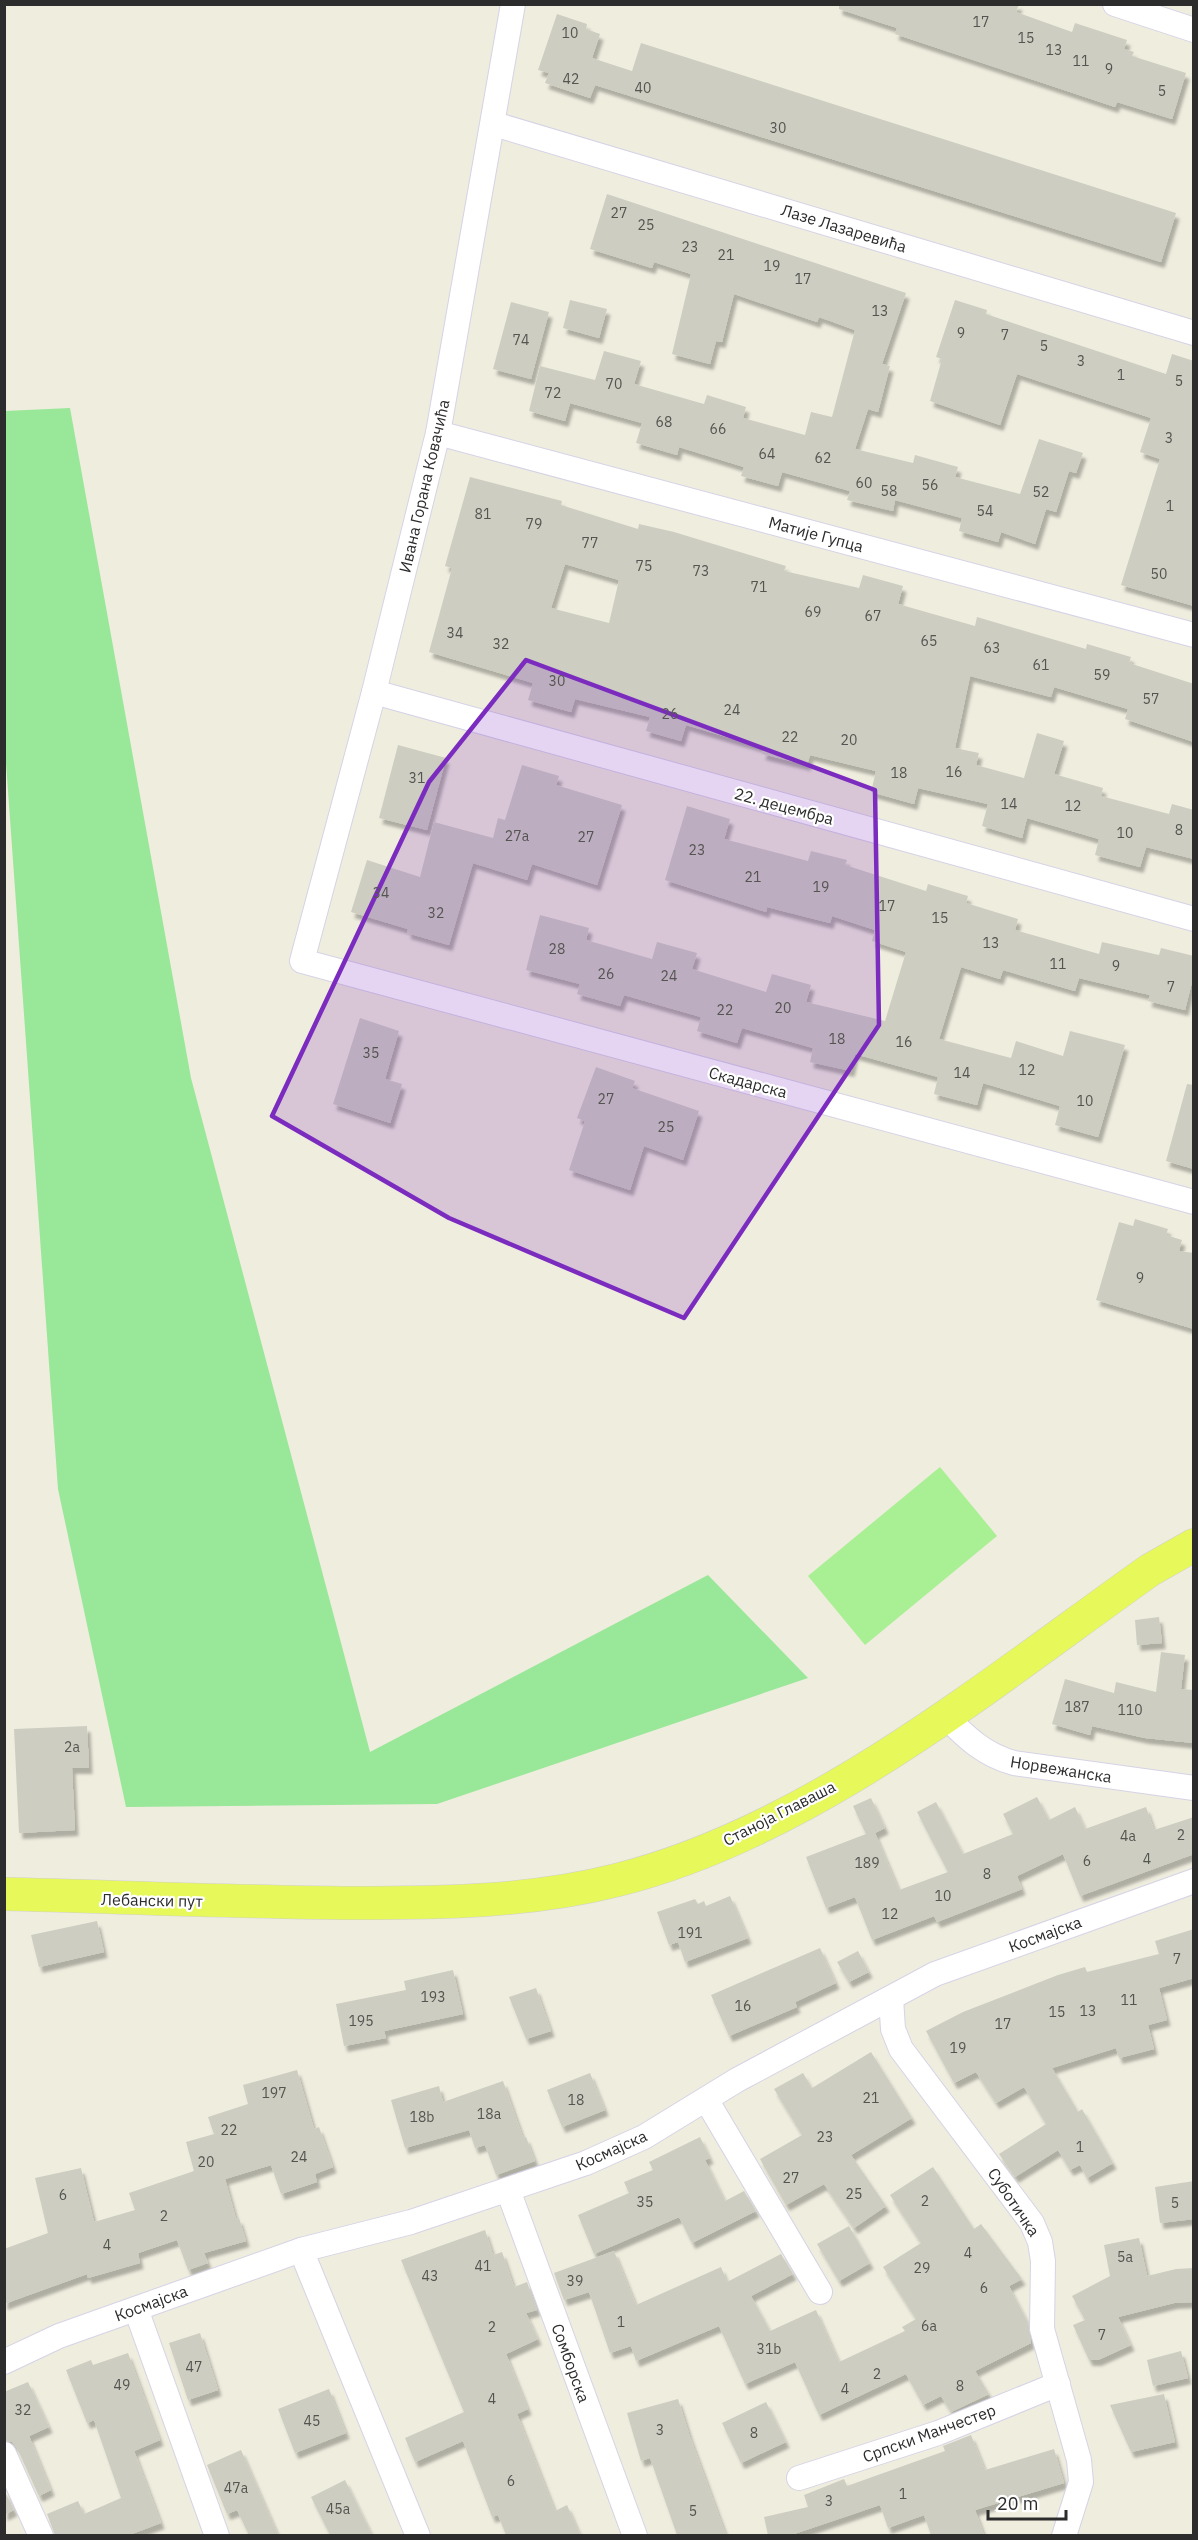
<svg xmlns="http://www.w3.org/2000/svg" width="1198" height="2540" font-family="'IBM Plex Sans',sans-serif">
<defs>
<filter id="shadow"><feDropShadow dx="3.5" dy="6" stdDeviation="1.5" flood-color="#0004"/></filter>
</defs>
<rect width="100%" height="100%" fill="#efedde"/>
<polygon fill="#99e799" points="70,408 191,1078 370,1752 708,1575 808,1678 437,1804 126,1807 58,1489 5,749 5,411"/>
<polygon fill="#a9ef94" points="940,1467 997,1536 865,1645 808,1576"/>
<g fill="#cdcdc1" fill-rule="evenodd" filter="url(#shadow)">
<polygon points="839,4 1019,4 1016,12 1072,32 1075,23 1127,40 1124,49 1134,52 1132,56 1186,73 1172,119 1117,102 1115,107 895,34 897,28 839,9"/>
<polygon points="557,14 587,24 586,29 600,34 592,58 632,71 641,43 1176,213 1161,262 595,85 590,98 545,83 549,73 538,70"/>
<polygon points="607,194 906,293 882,364 890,366 878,412 868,409 855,449 913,463 915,455 958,467 955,477 1020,494 1039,439 1083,453 1076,473 1069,471 1056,512 1046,509 1035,544 1001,532 998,542 959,531 962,518 895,500 893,511 847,500 850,491 782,472 778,486 741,476 744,467 679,447 677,455 636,443 642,423 570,403 565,421 529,411 540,366 595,380 604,351 641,361 634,384 704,404 707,395 746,407 743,418 805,435 811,412 832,417 855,330 819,317 817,322 734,294 722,342 716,341 710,364 672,354 691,274 654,262 652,268 590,249"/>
<polygon points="570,300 607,309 599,338 563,328"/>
<polygon points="955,300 987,310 986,314 1166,374 1172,354 1194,361 1194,606 1121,585 1160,459 1140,452 1151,418 1017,374 1000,425 930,401 942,359 936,357"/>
<polygon points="511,302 549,312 531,379 493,369"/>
<path d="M470,477L562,501L561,505L638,529L639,524L674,532L786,566L784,571L859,588L863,575L903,586L898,604L975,626L977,617L1086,649L1087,644L1131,657L1129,663L1194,684V742L1125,719L1128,709L1054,687L1051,697L970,676L955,748L979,753L976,765L1024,778L1037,733L1064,741L1054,774L1103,788L1101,796L1169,814L1172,804L1194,810V859L1146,847L1140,867L1095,855L1099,839L1027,818L1022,838L982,826L988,804L918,788L914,804L871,792L876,771L810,755L807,765L762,754L764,748L686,725L681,741L646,731L650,717L575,699L571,712L528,700L533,683L429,652L452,568L445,566ZM565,564L619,580L609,623L551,608Z"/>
<polygon points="398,745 446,758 427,830 379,818"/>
<polygon points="522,765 559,776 556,785 622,805 597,885 532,864 527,880 473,863 449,945 407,933 408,929 351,912 367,860 420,877 434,822 493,838 498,818 505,820"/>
<polygon points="687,806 730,819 724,839 808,861 811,851 847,860 845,865 926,891 928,884 968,896 966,903 1018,919 1015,930 1099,954 1102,942 1159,955 1161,948 1194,956 1194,974 1185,1010 1148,1001 1150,995 1079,978 1075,991 1003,970 1000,979 961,967 939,1039 1011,1058 1016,1041 1063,1056 1070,1031 1125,1045 1098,1137 1055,1125 1060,1106 983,1083 977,1105 934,1094 938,1077 855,1054 851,1071 810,1062 813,1048 742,1028 737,1043 697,1031 701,1017 624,995 620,1006 577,994 580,984 526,970 540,915 589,928 586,940 652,959 657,942 697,953 692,969 766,992 772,974 811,985 806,1002 885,1021 906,952 872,941 875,930 832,916 830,923 767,907 766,912 665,880"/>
<polygon points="360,1018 399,1031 385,1079 402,1084 390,1123 333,1104"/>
<polygon points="596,1067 635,1081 632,1088 699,1111 683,1160 644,1146 630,1190 569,1170 585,1121 577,1118"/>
<polygon points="1187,1084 1194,1085 1194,1169 1166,1161"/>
<polygon points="1135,1219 1168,1229 1166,1235 1182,1240 1179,1251 1194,1253 1194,1329 1096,1300 1119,1222 1133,1226"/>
<polygon points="1159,1617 1162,1643 1137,1645 1135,1620"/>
<polygon points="1161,1652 1185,1655 1181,1689 1194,1690 1194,1743 1145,1738 1092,1726 1090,1735 1052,1724 1065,1679 1114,1693 1116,1682 1156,1692"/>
<polygon points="87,1726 89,1768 72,1768 75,1830 19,1833 14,1729"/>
<polygon points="1037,1797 1049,1820 1075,1807 1085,1829 1146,1807 1154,1830 1194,1817 1194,1854 1080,1896 1063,1854 1017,1876 1022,1889 937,1922 934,1916 872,1940 855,1897 826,1908 806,1857 866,1834 853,1806 871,1798 885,1828 875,1833 899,1890 948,1872 917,1812 936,1802 963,1854 1013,1834 1003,1814"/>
<polygon points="730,1896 748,1938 685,1962 678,1942 669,1945 657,1912 695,1899 698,1904 704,1901 706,1906"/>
<polygon points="97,1921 104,1952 39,1967 31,1935"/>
<polygon points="1194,1929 1194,1978 1159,1988 1167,2020 1148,2025 1154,2049 1119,2058 1116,2048 1052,2068 1078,2112 1082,2109 1113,2163 1087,2178 1080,2165 1070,2170 1058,2150 1015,2177 999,2154 1046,2124 1024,2087 996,2103 976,2072 954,2083 926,2031 963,2012 1058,1975 1085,1967 1087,1972 1159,1954 1155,1941"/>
<polygon points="820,1948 836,1983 795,2002 797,2007 729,2036 711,1995"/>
<polygon points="858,1951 869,1972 849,1982 837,1962"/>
<polygon points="453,1970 463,2014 384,2031 386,2038 344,2046 336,2004 406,1990 404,1981"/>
<polygon points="536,1988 551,2031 526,2039 509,1997"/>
<polygon points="871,2052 912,2118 851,2155 886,2206 854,2228 824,2184 786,2205 760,2159 802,2135 774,2089 803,2073 812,2088"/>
<polygon points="297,2070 314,2129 319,2127 333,2167 315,2174 317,2182 281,2194 271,2165 225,2179 236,2219 239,2218 246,2241 204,2253 208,2263 188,2270 177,2240 138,2253 140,2263 88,2278 87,2274 4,2304 4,2249 48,2233 35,2178 81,2168 94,2222 135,2210 129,2193 194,2171 186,2142 214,2134 208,2117 248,2104 243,2085"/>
<polygon points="590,2073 605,2110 562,2127 547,2090"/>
<polygon points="503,2081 523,2138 526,2137 535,2161 496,2175 485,2145 475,2148 469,2130 405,2148 391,2100 439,2086 443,2102"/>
<polygon points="700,2137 710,2158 705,2160 725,2201 744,2191 756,2211 692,2243 679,2217 594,2254 578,2215 629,2193 624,2182 653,2170 649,2162"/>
<polygon points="933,2167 974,2229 981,2224 1022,2279 1009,2286 1028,2323 1031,2343 975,2371 989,2394 951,2412 941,2396 923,2405 906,2374 819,2415 795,2362 745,2384 719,2326 636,2361 631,2346 610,2353 589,2292 564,2300 554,2273 614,2251 636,2305 721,2267 727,2282 781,2254 793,2274 751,2296 770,2331 816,2310 839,2362 905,2331 902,2327 916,2319 883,2267 921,2243 890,2195"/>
<polygon points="1194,2181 1194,2219 1160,2223 1155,2187"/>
<polygon points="849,2226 870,2263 839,2281 817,2244"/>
<polygon points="485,2230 493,2255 502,2252 514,2287 527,2282 537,2310 526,2313 538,2339 506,2354 528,2409 517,2414 555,2511 567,2505 580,2535 506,2535 498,2515 492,2517 463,2441 415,2462 405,2438 464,2412 401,2260"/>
<polygon points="1139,2238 1147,2276 1176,2269 1194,2268 1194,2302 1174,2303 1118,2317 1131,2345 1098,2360 1089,2360 1073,2325 1085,2320 1072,2296 1110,2276 1104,2245"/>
<polygon points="200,2333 218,2390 188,2400 169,2343"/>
<polygon points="1181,2351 1188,2378 1153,2386 1147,2360"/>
<polygon points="128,2353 160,2440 134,2451 161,2523 129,2535 55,2535 47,2514 78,2501 84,2514 121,2498 94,2420 87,2423 66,2370 91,2360 93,2365"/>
<polygon points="28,2382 49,2427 29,2436 51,2490 39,2496 17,2448 12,2442 4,2440 4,2392"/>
<polygon points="329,2389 346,2433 295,2453 278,2409"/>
<polygon points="1164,2394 1175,2442 1131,2452 1110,2405"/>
<polygon points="678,2399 690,2437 726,2535 677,2535 650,2458 641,2461 627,2413"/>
<polygon points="766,2402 786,2442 741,2463 722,2423"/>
<polygon points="971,2435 985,2470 1054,2449 1064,2483 975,2510 984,2535 931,2535 924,2515 888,2528 880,2505 791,2535 768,2535 764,2517 808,2507 804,2495 844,2479 847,2486 945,2451 943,2446"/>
<polygon points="241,2450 278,2535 249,2535 237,2510 227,2514 207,2465"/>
<polygon points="345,2480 372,2535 330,2535 311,2497"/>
<polygon points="4,2490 14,2510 4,2515"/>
</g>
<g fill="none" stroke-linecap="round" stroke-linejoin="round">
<g stroke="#d6d3e6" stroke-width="26">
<g id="street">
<polyline points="513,4 438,433 374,692 302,961 1194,1202"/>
<polyline points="1115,4 1194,30"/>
<polyline points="494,124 1194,333"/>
<polyline points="438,433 1194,635"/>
<polyline points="374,692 1194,919"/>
<path d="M945,1716C966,1737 984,1755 1014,1763L1194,1788"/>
<polyline points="891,1998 893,2029 901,2049 1032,2223 1040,2242 1043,2261 1042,2329 1079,2460 1081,2482 1064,2536"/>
<polyline points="707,2101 820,2292"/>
<polyline points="508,2190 635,2536"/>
<polyline points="301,2250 418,2536"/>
<polyline points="136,2309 217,2536"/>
<polyline points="4,2362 59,2336 301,2250 411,2222 586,2163 644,2137 737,2080 935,1974 1194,1881"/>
<polyline points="4,2454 41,2536"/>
<polyline points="799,2478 938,2433 1058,2384"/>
</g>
</g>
<g stroke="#d1d1d1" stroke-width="34">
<path id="primary" d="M4,1894C120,1897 236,1902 352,1903C440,1903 531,1902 617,1880C810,1832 989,1684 1150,1570L1194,1545"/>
</g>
<use href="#street" stroke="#fff" stroke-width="24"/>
<use href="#primary" stroke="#e6f85a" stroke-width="33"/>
</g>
<path fill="#7b2cbf" fill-opacity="0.2" stroke="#7b2cbf" stroke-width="4.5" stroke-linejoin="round" d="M526,660L875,790L879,1025L684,1318L449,1218L272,1116L429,782Z"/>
<g text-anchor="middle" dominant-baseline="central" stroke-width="4.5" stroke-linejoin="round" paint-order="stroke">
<g font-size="14" fill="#545451">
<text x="981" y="22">17</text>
<text x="570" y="33">10</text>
<text x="1026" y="38">15</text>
<text x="1054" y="50">13</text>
<text x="1081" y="61">11</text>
<text x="1109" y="69">9</text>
<text x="571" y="79">42</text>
<text x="643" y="88">40</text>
<text x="1162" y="91">5</text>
<text x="778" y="128">30</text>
<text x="619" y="213">27</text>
<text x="646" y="225">25</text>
<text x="690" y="247">23</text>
<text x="726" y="255">21</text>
<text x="772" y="266">19</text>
<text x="803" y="279">17</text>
<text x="880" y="311">13</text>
<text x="961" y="333">9</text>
<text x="1005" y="335">7</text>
<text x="521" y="340">74</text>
<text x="1044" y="346">5</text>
<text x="1081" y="361">3</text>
<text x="1121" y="375">1</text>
<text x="1179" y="381">5</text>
<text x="614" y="384">70</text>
<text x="553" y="393">72</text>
<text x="664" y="422">68</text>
<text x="718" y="429">66</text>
<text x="1169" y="438">3</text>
<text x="767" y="454">64</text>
<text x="823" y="458">62</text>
<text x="864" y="483">60</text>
<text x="930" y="485">56</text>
<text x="889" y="491">58</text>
<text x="1041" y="492">52</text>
<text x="1170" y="506">1</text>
<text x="985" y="511">54</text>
<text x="483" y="514">81</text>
<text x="534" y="524">79</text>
<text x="590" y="543">77</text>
<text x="644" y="566">75</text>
<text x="701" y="571">73</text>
<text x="1159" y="574">50</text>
<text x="759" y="587">71</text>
<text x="813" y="612">69</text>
<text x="873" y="616">67</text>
<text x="455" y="633">34</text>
<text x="929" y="641">65</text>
<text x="501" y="644">32</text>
<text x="992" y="648">63</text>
<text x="1041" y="665">61</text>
<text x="1102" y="675">59</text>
<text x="557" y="681">30</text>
<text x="1151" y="699">57</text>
<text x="732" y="710">24</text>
<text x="670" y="714">26</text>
<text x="790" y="737">22</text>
<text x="849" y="740">20</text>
<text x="954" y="772">16</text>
<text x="899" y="773">18</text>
<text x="417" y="778">31</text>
<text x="1009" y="804">14</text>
<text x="1073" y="806">12</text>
<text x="1179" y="830">8</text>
<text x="1125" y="833">10</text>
<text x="517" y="836">27a</text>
<text x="586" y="837">27</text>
<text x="697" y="850">23</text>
<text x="753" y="877">21</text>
<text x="821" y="887">19</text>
<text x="381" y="893">34</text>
<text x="887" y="906">17</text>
<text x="436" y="913">32</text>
<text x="940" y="918">15</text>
<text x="991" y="943">13</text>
<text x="557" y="949">28</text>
<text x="1058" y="964">11</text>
<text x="1116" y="966">9</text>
<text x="606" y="974">26</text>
<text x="669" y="976">24</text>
<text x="1171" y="987">7</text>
<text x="783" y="1008">20</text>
<text x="725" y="1010">22</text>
<text x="837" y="1039">18</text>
<text x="904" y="1042">16</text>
<text x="371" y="1053">35</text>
<text x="1027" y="1070">12</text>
<text x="962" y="1073">14</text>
<text x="606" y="1099">27</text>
<text x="1085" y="1101">10</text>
<text x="666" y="1127">25</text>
<text x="1140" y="1278">9</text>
<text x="1077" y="1707">187</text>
<text x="1130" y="1710">110</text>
<text x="72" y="1747">2a</text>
<text x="1181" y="1835">2</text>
<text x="1128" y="1836">4a</text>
<text x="1147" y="1859">4</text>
<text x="1087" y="1861">6</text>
<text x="867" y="1863">189</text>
<text x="987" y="1874">8</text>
<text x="943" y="1896">10</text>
<text x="890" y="1914">12</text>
<text x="690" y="1933">191</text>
<text x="1177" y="1959">7</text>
<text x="433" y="1997">193</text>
<text x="1129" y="2000">11</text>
<text x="743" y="2006">16</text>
<text x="1088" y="2011">13</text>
<text x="1057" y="2012">15</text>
<text x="361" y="2021">195</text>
<text x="1003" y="2024">17</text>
<text x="958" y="2048">19</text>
<text x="274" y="2093">197</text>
<text x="871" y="2098">21</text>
<text x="576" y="2100">18</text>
<text x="489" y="2114">18a</text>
<text x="422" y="2117">18b</text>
<text x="229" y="2130">22</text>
<text x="825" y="2137">23</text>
<text x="1080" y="2147">1</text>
<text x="299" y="2157">24</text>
<text x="206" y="2162">20</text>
<text x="791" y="2178">27</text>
<text x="854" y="2194">25</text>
<text x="63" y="2195">6</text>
<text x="925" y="2201">2</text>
<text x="645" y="2202">35</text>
<text x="1175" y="2203">5</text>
<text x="164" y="2216">2</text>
<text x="107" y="2245">4</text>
<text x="968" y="2253">4</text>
<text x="1125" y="2257">5a</text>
<text x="483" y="2266">41</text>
<text x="922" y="2268">29</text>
<text x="430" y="2276">43</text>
<text x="575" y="2281">39</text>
<text x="984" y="2288">6</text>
<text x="621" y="2322">1</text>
<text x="929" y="2326">6a</text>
<text x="492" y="2327">2</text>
<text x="1102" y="2335">7</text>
<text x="769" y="2349">31b</text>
<text x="194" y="2367">47</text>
<text x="877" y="2374">2</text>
<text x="122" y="2385">49</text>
<text x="960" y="2386">8</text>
<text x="845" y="2389">4</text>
<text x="492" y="2399">4</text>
<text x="23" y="2410">32</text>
<text x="312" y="2421">45</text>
<text x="660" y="2430">3</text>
<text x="754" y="2433">8</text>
<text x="511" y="2481">6</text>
<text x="236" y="2488">47a</text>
<text x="903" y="2494">1</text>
<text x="829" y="2501">3</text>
<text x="338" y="2509">45a</text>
<text x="693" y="2511">5</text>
</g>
<g font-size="16" fill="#2c2c2c" stroke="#fff">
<text transform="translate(844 228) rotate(17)">Лазе Лазаревића</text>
<text transform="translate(424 486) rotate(-77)">Ивана Горана Ковачића</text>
<text transform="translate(816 534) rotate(15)">Матије Гупца</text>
<text transform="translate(784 806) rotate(15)">22. децембра</text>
<text transform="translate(748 1082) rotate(15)">Скадарска</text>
<text transform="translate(1061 1769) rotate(9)">Норвежанска</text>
<text transform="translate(779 1813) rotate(-27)">Станоја Главаша</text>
<text transform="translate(152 1900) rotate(1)">Лебански пут</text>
<text transform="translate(1045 1934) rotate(-20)">Космајска</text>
<text transform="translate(611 2150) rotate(-24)">Космајска</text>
<text transform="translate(1014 2202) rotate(56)">Суботичка</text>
<text transform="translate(151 2303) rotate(-20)">Космајска</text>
<text transform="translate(571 2363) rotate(70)">Сомборска</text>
<text transform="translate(929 2433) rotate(-20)">Српски Манчестер</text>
</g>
</g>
<rect width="1198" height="2540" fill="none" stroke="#2c2c2c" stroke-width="12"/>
<path d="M988 2510v9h78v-9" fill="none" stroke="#2c2c2c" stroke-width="3"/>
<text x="997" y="2510" font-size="18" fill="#2c2c2c" stroke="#ffffff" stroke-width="4.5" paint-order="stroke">20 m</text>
</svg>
